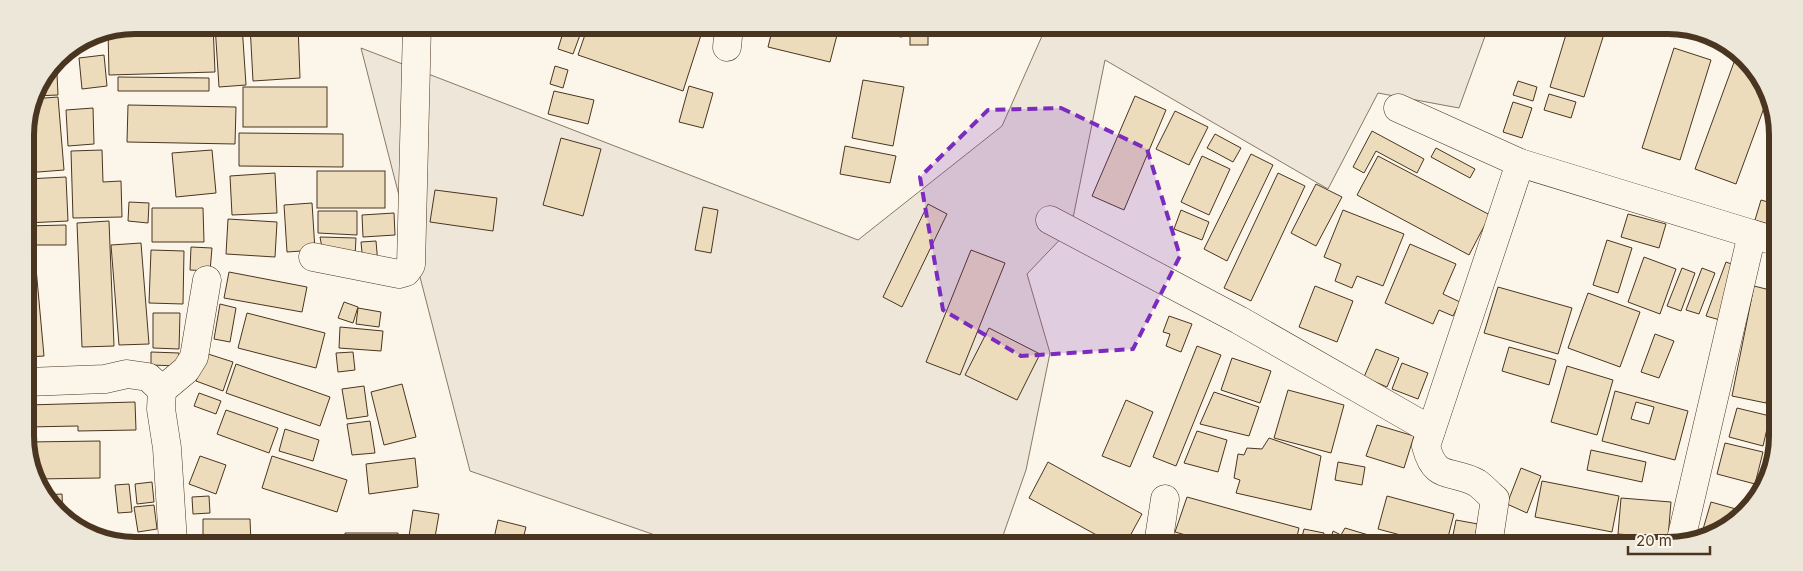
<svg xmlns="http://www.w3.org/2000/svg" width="1803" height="571" font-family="Inter,sans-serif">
<rect width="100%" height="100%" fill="#fbf6e9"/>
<polygon fill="#ede6d9" stroke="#887966" points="1046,27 1488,28 1459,108 1378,93 1328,189 1105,60 1071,228 1027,274 1050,353 1026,470 1000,544 681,544 470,471 361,48 858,240 1002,126"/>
<g fill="#ecdcbc" stroke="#4a3520" fill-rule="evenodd">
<polygon points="213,25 215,72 109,75 108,30 131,26"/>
<polygon points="215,25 242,25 246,85 219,87"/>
<polygon points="250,25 298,25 300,78 253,81"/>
<polygon points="542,26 556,26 554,33 541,30"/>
<polygon points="565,26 583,27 573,54 558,49"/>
<polygon points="588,26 674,26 701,35 683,91 578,55"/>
<polygon points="773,27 806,27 837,35 830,62 768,47"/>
<polygon points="864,27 903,27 902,37 864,32"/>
<rect x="910" y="27" width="18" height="18"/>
<polygon points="1568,28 1585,29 1604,34 1584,97 1550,87"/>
<polygon points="1658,29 1697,29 1718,42 1717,45"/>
<polygon points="1674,48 1711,60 1680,160 1642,148"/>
<polygon points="1737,54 1751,62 1768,97 1736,184 1695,169"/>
<polygon points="104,55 107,86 82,89 79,58"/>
<polygon points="555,66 568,70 563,88 550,84"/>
<polygon points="45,74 57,74 58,95 33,96"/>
<polygon points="118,77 209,78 209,91 118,91"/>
<polygon points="863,80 904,87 893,146 852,138"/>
<polygon points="1518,81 1537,87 1533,101 1513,95"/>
<polygon points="689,86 713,93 703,128 679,122"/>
<rect x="243" y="87" width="84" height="40"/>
<polygon points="554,91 594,100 588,124 548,114"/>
<polygon points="1549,94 1576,102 1571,118 1544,110"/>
<polygon points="1135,96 1166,110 1124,210 1092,196"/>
<polygon points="58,97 64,170 25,173 25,128 32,99"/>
<polygon points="1513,102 1532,108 1522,138 1503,132"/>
<polygon points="128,105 236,107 235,144 127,142"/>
<polygon points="93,108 94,144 68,146 66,110"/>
<polygon points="1175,111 1208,127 1189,165 1156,149"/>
<polygon points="1372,131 1424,159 1417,173 1376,151 1364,173 1353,167"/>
<polygon points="239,133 343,134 343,167 239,166"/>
<polygon points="1215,134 1241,148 1233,162 1207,148"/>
<polygon points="561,138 601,149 583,216 543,205"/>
<polygon points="845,146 896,156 890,183 840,174"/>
<polygon points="1436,148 1475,169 1470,178 1431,157"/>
<polygon points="102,150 103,182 121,181 122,217 73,218 71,151"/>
<polygon points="212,150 216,193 176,197 172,153"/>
<polygon points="1251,154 1273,165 1227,261 1204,249"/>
<polygon points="1202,156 1230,169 1209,215 1181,202"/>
<polygon points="1378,156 1490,215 1469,255 1357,195"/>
<rect x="317" y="171" width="68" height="37"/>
<polygon points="275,173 277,213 232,215 230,176"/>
<polygon points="1278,173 1305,186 1251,301 1224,288"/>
<polygon points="66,177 68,221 26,223 26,179"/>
<polygon points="1316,184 1342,197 1316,246 1291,233"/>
<polygon points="435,190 497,198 493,231 430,222"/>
<polygon points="1761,200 1775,204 1775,226 1755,220"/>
<polygon points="129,202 149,203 148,223 128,221"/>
<polygon points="312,203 315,250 287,252 284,205"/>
<polygon points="928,204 947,214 902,307 883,297"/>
<polygon points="703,207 718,210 711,253 695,250"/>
<polygon points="152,208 203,208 204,242 152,242"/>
<polygon points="1181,210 1209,222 1202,240 1174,229"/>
<polygon points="1343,210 1404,234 1383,286 1357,276 1352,288 1335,281 1341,264 1324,257"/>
<polygon points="318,211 357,211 357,235 318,233"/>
<polygon points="394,213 395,235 363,237 362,215"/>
<polygon points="1628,214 1666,224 1659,248 1621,237"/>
<polygon points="228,219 277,222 275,257 226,254"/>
<polygon points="109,221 114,346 82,347 77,223"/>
<polygon points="66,225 66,245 26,245 26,226"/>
<polygon points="320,237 356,238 355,256 323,253"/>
<polygon points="1607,240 1632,248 1618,293 1593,285"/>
<polygon points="376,241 378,264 363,263 361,242"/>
<polygon points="141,243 149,344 119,345 111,245"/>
<polygon points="1410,244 1456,264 1443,294 1460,302 1453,316 1439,310 1433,324 1385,303"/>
<polygon points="34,246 44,356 26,357 26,247"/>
<polygon points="191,247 212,248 210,271 190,270"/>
<polygon points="151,250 184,251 183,304 149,303"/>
<polygon points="971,250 1005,263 960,375 926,362"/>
<polygon points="1644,257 1676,269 1660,314 1628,302"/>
<polygon points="1726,262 1739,267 1720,320 1706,316"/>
<polygon points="1682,268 1695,273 1681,311 1667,306"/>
<polygon points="1702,268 1715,273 1699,314 1686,310"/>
<polygon points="229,272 307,287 302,312 224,298"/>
<polygon points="1315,286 1353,301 1337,342 1299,327"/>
<polygon points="1754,286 1774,291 1771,307 1775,307 1775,357 1766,403 1732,396"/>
<polygon points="1498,287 1572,308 1558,354 1484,333"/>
<polygon points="1588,293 1640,312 1620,367 1568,348"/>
<polygon points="344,302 358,307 353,323 338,318"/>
<polygon points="220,304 236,308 230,342 214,339"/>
<polygon points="358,308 381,312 379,327 356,324"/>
<polygon points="153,313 180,313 179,349 153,348"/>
<polygon points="247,313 325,333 316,368 238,348"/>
<polygon points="1169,316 1192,324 1181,352 1166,346 1170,334 1163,332"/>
<polygon points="340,327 383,331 381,351 339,348"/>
<polygon points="989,328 1040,354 1017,400 965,375"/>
<polygon points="1655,334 1674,341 1659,378 1641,372"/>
<polygon points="1197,346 1221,355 1176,466 1153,457"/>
<polygon points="1509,347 1556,360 1549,385 1502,371"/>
<polygon points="1376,349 1399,358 1387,387 1364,377"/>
<polygon points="151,352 179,353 178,366 151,365"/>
<polygon points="353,352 355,370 338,372 336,353"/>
<polygon points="205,353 233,362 223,391 196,381"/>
<polygon points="1232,358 1271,371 1260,403 1221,390"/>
<polygon points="1402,363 1428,373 1418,399 1392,389"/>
<polygon points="236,364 330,397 320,426 226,393"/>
<polygon points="1567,366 1613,380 1597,435 1551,422"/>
<polygon points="402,384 416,437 384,445 371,392"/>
<polygon points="364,386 368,416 347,419 342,389"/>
<polygon points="1288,390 1344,405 1331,453 1274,438"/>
<path d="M1615,391L1688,411L1675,460L1602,441ZM1636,402L1654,407L1649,424L1631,419Z"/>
<polygon points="1214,392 1259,407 1249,436 1200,424"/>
<polygon points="199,393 221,401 216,414 194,406"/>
<polygon points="1126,400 1153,412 1130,467 1102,456"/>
<polygon points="135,402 136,430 78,431 78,426 27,427 27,405"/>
<polygon points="1737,408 1770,416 1763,446 1729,437"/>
<polygon points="226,410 278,428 269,453 217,434"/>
<polygon points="370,421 375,453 352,455 347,424"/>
<polygon points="1377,425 1414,436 1404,468 1366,456"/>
<polygon points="285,429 319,440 313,461 279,451"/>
<polygon points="1197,431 1227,440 1218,472 1184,463"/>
<polygon points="1269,438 1321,456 1311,510 1236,493 1240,480 1234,478 1238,454 1244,455 1247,448 1262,449"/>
<polygon points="100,441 100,478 37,479 27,458 27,442"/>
<polygon points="1725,443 1763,452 1755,484 1717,474"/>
<polygon points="1591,450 1646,462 1642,482 1587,470"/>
<polygon points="1774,451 1774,465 1768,474"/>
<polygon points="200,456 226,465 216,494 189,484"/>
<polygon points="272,456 347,480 337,512 262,488"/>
<polygon points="415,458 418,487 369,494 366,464"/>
<polygon points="1048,462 1142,514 1125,545 1113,544 1029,498"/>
<polygon points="1338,462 1365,467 1362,485 1335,480"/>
<polygon points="1521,468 1541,476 1527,513 1507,504"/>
<polygon points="1542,481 1619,496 1612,532 1535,517"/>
<polygon points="152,482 154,502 137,504 135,484"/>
<polygon points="129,484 132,512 118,513 115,485"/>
<polygon points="62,494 63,516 52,509 46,495"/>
<polygon points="209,496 210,513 193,514 192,497"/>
<polygon points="1387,496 1454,514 1446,545 1438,545 1378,529"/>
<polygon points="1187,497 1299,528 1295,545 1221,545 1175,532"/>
<polygon points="1621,498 1671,502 1668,538 1618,534"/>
<polygon points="1711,502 1743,511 1735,523 1701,536"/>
<polygon points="154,505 157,529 138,532 134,507"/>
<polygon points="413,510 439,514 434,543 408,543"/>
<polygon points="203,519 250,519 251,543 203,542"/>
<polygon points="498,520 526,527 522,543 493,543"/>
<polygon points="1456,520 1478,524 1473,545 1451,545"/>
<polygon points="1345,528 1392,542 1392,545 1329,545 1333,531 1341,535"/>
<polygon points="1304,529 1324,533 1321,545 1300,545"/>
<polygon points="345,533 398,533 399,543 345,543"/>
</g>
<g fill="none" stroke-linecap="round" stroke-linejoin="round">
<g stroke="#4a3520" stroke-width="29">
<g id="minor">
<polyline points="727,47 729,26"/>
<polyline points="1398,108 1520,163 1775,241"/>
<polyline points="1050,220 1239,320 1431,430"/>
<polyline points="313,257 399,274 406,272 411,265 417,26"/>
<polyline points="27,382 105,379 127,374 148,377 162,390"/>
<polyline points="173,542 167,448 161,409 162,390 186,370 194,357 207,280"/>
<polyline points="1680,544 1752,234"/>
<polyline points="1158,545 1165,499"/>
<path d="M1488,545L1495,499C1489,494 1483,487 1477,483C1452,469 1435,482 1426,446L1520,163"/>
</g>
</g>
<use href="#minor" stroke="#fbf6e9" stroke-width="28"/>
</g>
<path fill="#7b2cbf" fill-opacity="0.2" stroke="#7b2cbf" stroke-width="4" stroke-dasharray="10 6" stroke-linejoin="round" d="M1061,108L1147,149L1180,256L1133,349L1021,356L943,310L920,177L988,110Z"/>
<path d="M0 0H1803V571H0ZM135 34H1668A101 101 0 0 1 1769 135V436A101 101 0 0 1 1668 537H135A101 101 0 0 1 34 436V135A101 101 0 0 1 135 34Z" fill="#ede7d9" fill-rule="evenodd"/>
<path fill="none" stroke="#4a3520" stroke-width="6" d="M135 34H1668A101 101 0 0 1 1769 135V436A101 101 0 0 1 1668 537H135A101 101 0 0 1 34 436V135A101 101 0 0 1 135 34Z"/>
<path d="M1628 546v8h82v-8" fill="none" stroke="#4a3520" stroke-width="2.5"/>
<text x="1636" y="546" font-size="15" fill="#4a3520" stroke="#fbf6e9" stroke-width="4" paint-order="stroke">20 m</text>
</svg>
